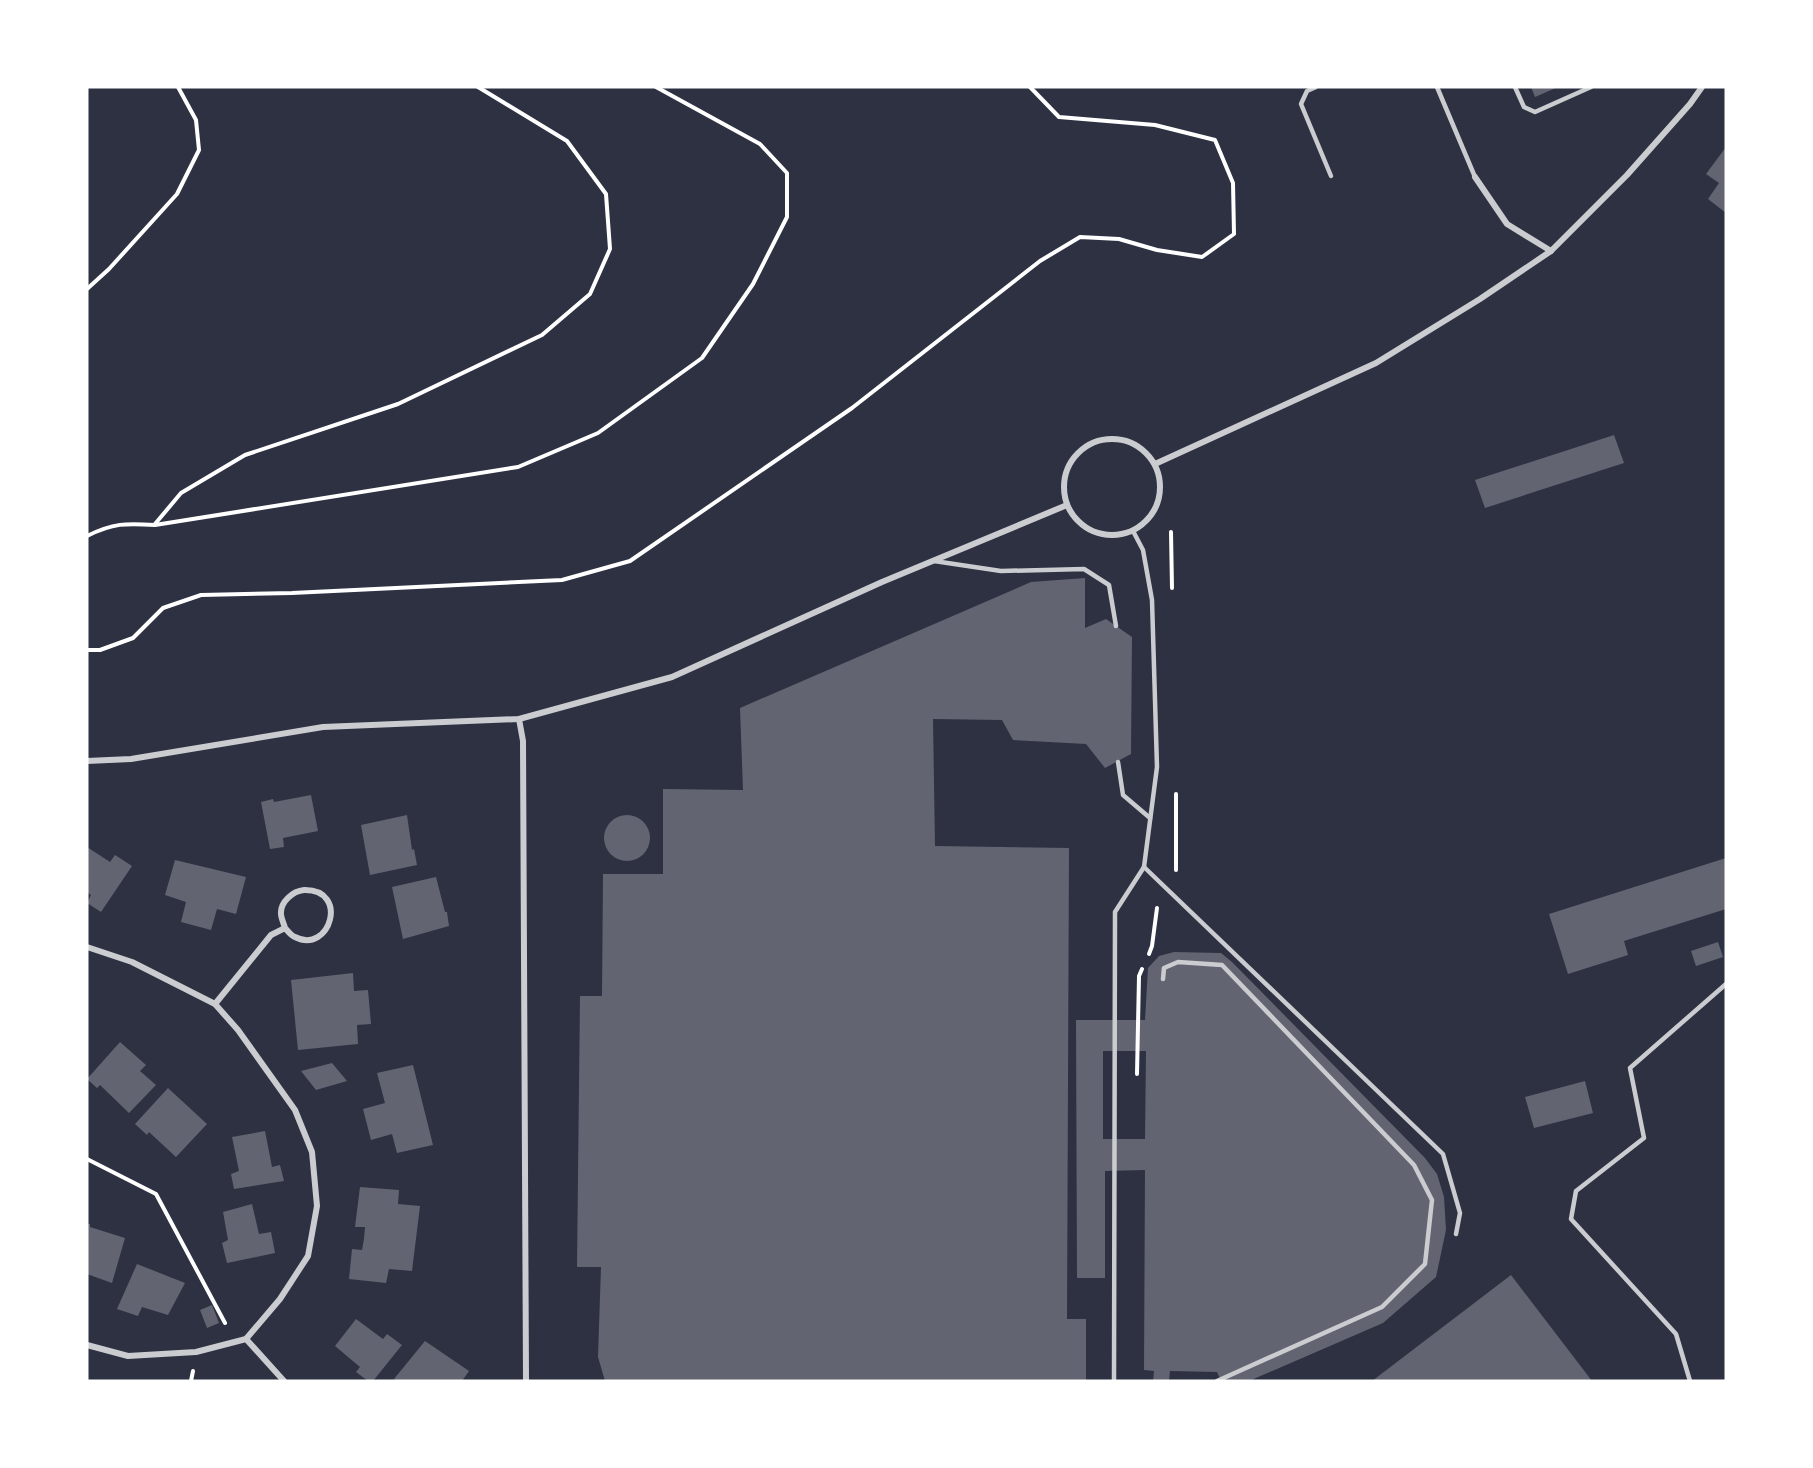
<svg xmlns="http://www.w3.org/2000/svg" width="1813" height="1468" font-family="'PT Sans Narrow',sans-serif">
<rect width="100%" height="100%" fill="#2d3142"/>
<g fill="#626471" fill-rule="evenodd">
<polygon points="1531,87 1558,87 1535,97"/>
<polygon points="1726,147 1726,213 1708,199 1719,183 1706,174"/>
<polygon points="1614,435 1624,463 1485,508 1475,480"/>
<polygon points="1085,578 1085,628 1106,619 1132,637 1131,754 1105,768 1086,744 1013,740 1002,720 933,719 935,846 1069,848 1067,1319 1086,1319 1086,1381 605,1381 598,1357 601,1267 577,1267 580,996 602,996 603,874 663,874 663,789 743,790 740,708 1031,582"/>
<polygon points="311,795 318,831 283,838 284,847 270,849 261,802 273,799 274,802"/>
<polygon points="407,815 412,850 414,849 417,865 370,875 361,825"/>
<circle cx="627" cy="838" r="23"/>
<polygon points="87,847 110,862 115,855 132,866 101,912 87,903 91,895 87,892"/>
<polygon points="1726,858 1726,909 1624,941 1628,955 1568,974 1549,914"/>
<polygon points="175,860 246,877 236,914 217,909 211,930 181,922 186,902 165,895"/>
<polygon points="436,877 445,912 447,912 449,926 403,939 392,887"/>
<polygon points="1718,942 1723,957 1696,966 1691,951"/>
<path d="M1174,952L1221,953L1232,962L1425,1158L1437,1174L1444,1197L1446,1230L1436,1277L1383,1323L1249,1381H1221L1217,1372L1170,1371L1169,1381H1153L1154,1371L1144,1370L1145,1170L1105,1171V1278H1077L1076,1020H1145L1148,968L1159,956ZM1103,1051H1146L1145,1139H1103Z"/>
<polygon points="353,973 354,991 368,990 371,1024 357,1025 358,1044 298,1050 291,980"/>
<polygon points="120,1042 146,1065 140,1071 156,1085 129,1113 100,1085 97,1088 87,1079"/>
<polygon points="332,1063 347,1081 316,1090 301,1071"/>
<polygon points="413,1065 433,1145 397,1153 392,1134 371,1140 363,1109 385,1103 377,1073"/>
<polygon points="1585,1081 1593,1113 1534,1128 1525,1097"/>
<polygon points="168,1088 207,1124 176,1157 149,1132 147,1135 135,1124"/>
<polygon points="265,1131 272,1167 280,1165 284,1181 234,1189 231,1174 239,1171 232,1137"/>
<polygon points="360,1187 399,1190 398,1204 420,1206 412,1271 389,1269 386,1283 349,1279 352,1249 362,1250 364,1239 365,1227 355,1227"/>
<polygon points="252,1204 259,1234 271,1232 275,1253 227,1263 222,1243 228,1240 223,1212"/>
<polygon points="87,1224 90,1224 90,1227 125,1238 112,1283 87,1274"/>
<polygon points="137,1264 185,1283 168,1315 142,1307 138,1316 117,1309"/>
<polygon points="1511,1275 1592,1381 1372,1381"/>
<polygon points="212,1305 219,1323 207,1328 200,1310"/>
<polygon points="356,1319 383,1339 387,1334 402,1345 373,1381 368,1381 356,1372 360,1367 335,1346"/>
<polygon points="425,1341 469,1371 462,1381 397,1381 394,1379"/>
</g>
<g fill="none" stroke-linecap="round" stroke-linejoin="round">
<g stroke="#fff" stroke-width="4">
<polyline points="87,289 109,269 177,194 199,150 196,120 178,87"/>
<polyline points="155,524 181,493 245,455 398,404 542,335 590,294 610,249 606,194 567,141 478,87"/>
<polyline points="1171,532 1172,588"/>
<path d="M87,536C113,523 126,523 155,525L518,467L598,433L702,358L753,284L787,217V173L760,144L656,87"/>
<polyline points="87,650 100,650 133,638 163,608 201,595 292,593 562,580 630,561 852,408 1040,261 1080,237 1119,239 1157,250 1202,257 1234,234 1233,183 1215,140 1155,125 1059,117 1030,87"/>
<polyline points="1176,794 1176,870"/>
<polyline points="1149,954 1152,946 1157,908"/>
<polyline points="1137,1074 1139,976 1142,969"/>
<polyline points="87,1159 156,1194 225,1323"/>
<polyline points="191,1381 193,1371"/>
</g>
<g stroke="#caccd0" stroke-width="4.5">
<polyline points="1316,87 1307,91 1301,104 1331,176"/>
<polyline points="1437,87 1475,177"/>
<polyline points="1515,87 1524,107 1535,112 1591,87"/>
<polyline points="934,561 1001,571 1084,569 1109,585 1116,626"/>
<polyline points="1118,762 1123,795 1150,818"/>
<polyline points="1144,867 1443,1154 1460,1213 1456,1234"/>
<polyline points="1163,979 1164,968 1178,962 1222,965 1414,1165 1432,1200 1425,1264 1382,1307 1217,1381"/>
<polyline points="1114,1381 1115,912 1144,867 1157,767 1152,600 1143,550 1133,531"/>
<polyline points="1690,1381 1676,1334 1571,1219 1576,1191 1644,1138 1630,1068 1726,984"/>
</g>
<g stroke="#caccd0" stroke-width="6">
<polyline points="1475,177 1507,224 1551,251"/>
<circle cx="1112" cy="487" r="48"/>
<polyline points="1155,464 1376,363 1480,299 1551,251 1627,175 1690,104 1702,87"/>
<polyline points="519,719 523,741 526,1381"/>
<polyline points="87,761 131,759 323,727 519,719 672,677 882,582 1067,505"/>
<polyline points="87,947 132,962 215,1004 238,1030 295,1110 312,1152 317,1206 308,1256 280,1299 246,1339 196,1352 128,1356 87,1345"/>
<path d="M215,1004L271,935L285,928C287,930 291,936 295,937C330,955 350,889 304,890C293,891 280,902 281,914C281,918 284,924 285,928"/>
<polyline points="246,1339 284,1381"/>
</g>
</g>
<rect width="1813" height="1468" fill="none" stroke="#ffffff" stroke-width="177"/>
</svg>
